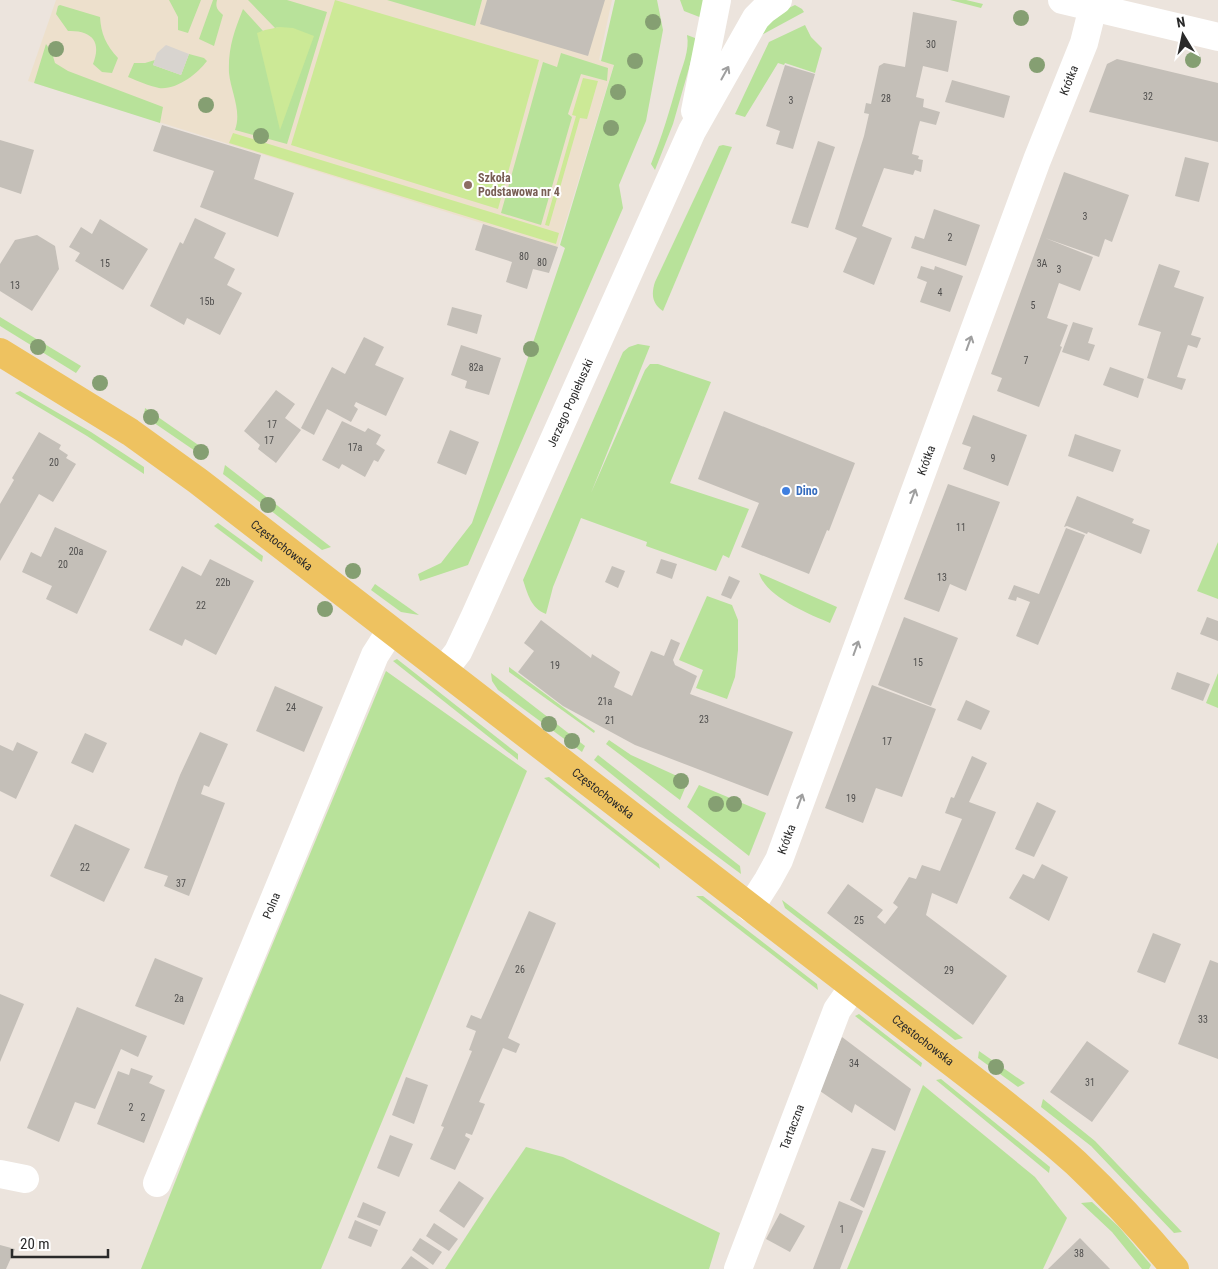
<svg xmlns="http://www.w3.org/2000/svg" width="1218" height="1269" font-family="'Roboto Condensed',sans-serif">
<rect width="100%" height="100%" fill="#ece4dd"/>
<polygon fill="#ede0cc" points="56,0 612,0 599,60 614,64 558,247 28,81"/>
<g fill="#b8e29a">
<polygon points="169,0 201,0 188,33 178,30 178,17"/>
<path d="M213,0H217C215,8 218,10 223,15L214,46L199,39Z"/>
<path d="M248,0H287L327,12L287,144L235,130C242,111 231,92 229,73C228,48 234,32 243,9L263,31L257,34L280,27L275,28Z"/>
<polygon points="387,0 482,0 475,26"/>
<polygon points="615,0 657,0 663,30 646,121 619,185 623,208 468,565 420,581 418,574 441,563 472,523 565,248 560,245 614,65 601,61"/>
<polygon points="680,0 704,0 702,18 684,11"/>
<polygon points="950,0 966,0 983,4 981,8"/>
<path d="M60,5L100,17C101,34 106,45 118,58L112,73L102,72L93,64C102,42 92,30 68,31L56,14L58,6Z"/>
<polygon points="795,5 802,9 804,12 758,37 778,13"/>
<polygon points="805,25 811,37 822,48 815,73 785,63 784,65 778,63 745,117 735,114 769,42"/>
<path d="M687,35L695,38V47L673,124L655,170L651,164C662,137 670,109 678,81C682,67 690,50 687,35Z"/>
<polygon points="46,44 52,53 55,63 68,71 163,107 160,123 34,83"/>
<polygon points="561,53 608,68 607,81 581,74 568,114 572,117 541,225 501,213 543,62 557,67"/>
<path d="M189,54L204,58L207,61C197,74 177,90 159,88C149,86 138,81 128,77L134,63H145L155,60L153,65L181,75Z"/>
<path d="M723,145L732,147L663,311C652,304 651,294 655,282L719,146Z"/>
<polygon points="0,317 81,366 76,373 0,326"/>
<path d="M638,344L650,346L591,493L645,370L650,364H658L711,382L670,483L749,509L729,558L723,555L716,571L646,546L647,542L581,518L553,587L546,614C531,608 528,595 523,580L623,352L629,347Z"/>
<polygon points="20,391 91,432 144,467 144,474 87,436 15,393"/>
<polygon points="145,408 207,451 201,455 144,416"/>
<polygon points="225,465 331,547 322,550 223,474"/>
<polygon points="218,523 263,556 262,562 214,526"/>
<polygon points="1218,542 1218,599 1197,591"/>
<path d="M759,573L837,607L830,623C809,614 766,597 759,573Z"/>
<polygon points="375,584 419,615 401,612 371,590"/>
<polygon points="707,596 732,605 738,620 738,650 735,677 727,699 696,688 703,670 679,660"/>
<polygon points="397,659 518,754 518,760 393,661"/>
<polygon points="509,667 595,731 594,733 509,672"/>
<polygon points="386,671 527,771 321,1269 141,1269 199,1121"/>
<polygon points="491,673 585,746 582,752 498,690 492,681"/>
<polygon points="1218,673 1218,708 1206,703"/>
<polygon points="609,740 631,755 688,781 680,800 606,744"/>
<polygon points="598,755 740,866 741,874 667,819 594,760"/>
<polygon points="549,777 659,864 660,869 544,778"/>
<polygon points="699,785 766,813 749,856 687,807"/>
<polygon points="696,896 703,896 817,984 818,990"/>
<polygon points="782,900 963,1038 955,1040 785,908"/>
<polygon points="859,1014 922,1063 921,1067 855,1016"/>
<polygon points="979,1051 1025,1083 1018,1087 978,1058"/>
<polygon points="941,1079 1050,1167 1049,1173 936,1080"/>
<polygon points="923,1085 1035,1177 1067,1218 1043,1269 847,1269"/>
<polygon points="1043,1099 1095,1141 1182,1232 1174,1233 1091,1146 1041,1107"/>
<polygon points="526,1147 563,1157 720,1233 709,1269 445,1269 493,1195"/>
<polygon points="1092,1202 1119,1227 1151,1265 1149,1269 1142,1269 1112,1232 1081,1203"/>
</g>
<g fill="#cce996">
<polygon points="335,0 539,60 498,209 291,145"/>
<polygon points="280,27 293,28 314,36 280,130 257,33 265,30"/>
<polygon points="583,78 598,81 587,119 580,118 549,226 545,225 576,116 572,115"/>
<polygon points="233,133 559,233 556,244 229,143"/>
</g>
<polygon fill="#d8d4cf" points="166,45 189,54 181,75 153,65 157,53"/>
<g fill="#c4bfb8">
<polygon points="487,0 605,0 588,56 480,24"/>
<polygon points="913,12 957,21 948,72 923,66 916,97 924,99 923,107 940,112 936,125 920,121 918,128 912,154 919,156 918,159 923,160 921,172 915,170 913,175 884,168 862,226 892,238 874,285 843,272 857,238 835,229 864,136 869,114 864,113 866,103 871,104 879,66 884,63 905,67"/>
<polygon points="1117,59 1218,83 1218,142 1089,112 1107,64"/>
<polygon points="785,65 815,74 793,149 776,144 780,131 766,126"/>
<polygon points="952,80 1010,96 1004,118 945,102"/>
<polygon points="162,125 261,155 254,179 294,193 278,237 200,207 214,171 153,151"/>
<polygon points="0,140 34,150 21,194 0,187"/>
<polygon points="818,141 835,147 808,228 791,223"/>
<polygon points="1185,157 1209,163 1199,202 1175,196"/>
<polygon points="1064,172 1129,195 1112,242 1105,239 1099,257 1045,238 1093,257 1080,291 1059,283 1047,318 1068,325 1060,346 1062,347 1039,407 997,391 1002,378 991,374"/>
<polygon points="934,209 980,225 966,266 911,248 915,236 924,239"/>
<polygon points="195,218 226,233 214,258 235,269 227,285 242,293 220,335 187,318 184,325 150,306 180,242 183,244"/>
<polygon points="100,219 148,249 123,290 75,261 80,253 69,247 81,227 92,234"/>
<polygon points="483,224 558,247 549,273 533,269 527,289 506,282 512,262 475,250"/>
<polygon points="37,235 55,246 59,269 32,311 0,291 0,264 15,240"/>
<polygon points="1159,264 1180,271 1174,287 1204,297 1191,335 1201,338 1197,348 1188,345 1177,377 1186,379 1182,390 1147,378 1161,332 1138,325"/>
<polygon points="921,266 934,270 935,266 963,276 950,312 920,302 927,282 917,278"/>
<polygon points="452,307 482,315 477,334 447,325"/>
<polygon points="1073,322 1093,328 1088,343 1095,345 1089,361 1062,352"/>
<polygon points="364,337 384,347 375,365 404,378 386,416 356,402 354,406 358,409 351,422 327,409 314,435 301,428 332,367 345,374"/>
<polygon points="461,345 501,358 489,395 465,388 467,381 451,375"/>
<polygon points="1110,367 1144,379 1138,398 1103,385"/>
<polygon points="276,390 295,404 285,418 301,430 276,463 258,449 260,445 244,431"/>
<polygon points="724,411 855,463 829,531 827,530 809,574 741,547 759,503 698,479"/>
<polygon points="973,415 1027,435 1008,486 963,469 971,447 962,444"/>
<polygon points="342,421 365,432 368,428 381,435 376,444 385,450 378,462 374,460 365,477 342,464 339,469 322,460"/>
<polygon points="450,430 479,442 466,475 437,463"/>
<polygon points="39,432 61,445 59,449 68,455 66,458 76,464 53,502 39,494 0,561 0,504 14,480 12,478"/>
<polygon points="1075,434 1121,450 1113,472 1068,456"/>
<polygon points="948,484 1000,502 966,591 950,584 939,612 904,599"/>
<polygon points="1077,496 1134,519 1132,523 1150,530 1141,554 1088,532 1087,534 1067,526 1064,527"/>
<polygon points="55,527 107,551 77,614 46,599 52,586 22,572 31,552 41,557"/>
<polygon points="1066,528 1085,535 1038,645 1016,636 1030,602 1017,597 1016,601 1008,599 1014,585 1039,594"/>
<polygon points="210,559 254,581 216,655 185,639 182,646 149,630 182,566 201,576"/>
<polygon points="661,559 677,564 672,579 656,573"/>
<polygon points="612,566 625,571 618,588 605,582"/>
<polygon points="729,576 740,581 731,599 721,595"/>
<polygon points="904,617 958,638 931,706 878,685"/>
<polygon points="1207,617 1218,621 1218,641 1200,634"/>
<polygon points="541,620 591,658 592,654 620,672 614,687 632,696 651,651 664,656 671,639 680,643 673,660 675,665 697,676 690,694 793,732 768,796 635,745 563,706 518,672 534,651 524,643"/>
<polygon points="1177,672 1210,684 1203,701 1171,689"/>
<polygon points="872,685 936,709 902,797 876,788 863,823 825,808"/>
<polygon points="275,686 323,707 304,752 256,731"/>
<polygon points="966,700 990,711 981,730 957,720"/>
<polygon points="200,732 228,744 209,787 204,785 201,794 225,803 189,896 164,886 168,876 144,868 180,775"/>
<polygon points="85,733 107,743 93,773 71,763"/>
<polygon points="17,742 38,752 16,799 0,791 0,745 13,751"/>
<polygon points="972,756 987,763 969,802 996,812 957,904 932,893 926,915 1007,976 973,1025 827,913 848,884 883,910 877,917 885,924 898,907 893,903 909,877 916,879 922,865 940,871 962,819 945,813 951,797 954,798"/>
<polygon points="1037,802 1056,811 1034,857 1015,849"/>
<polygon points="75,824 130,849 104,902 50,876"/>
<polygon points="1042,864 1068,877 1049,921 1009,898 1023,874 1034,879"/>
<polygon points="529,911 556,923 508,1038 520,1044 516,1053 503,1048 479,1102 485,1104 472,1135 466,1133 465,1136 470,1139 455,1170 430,1159 444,1127 441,1126 472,1051 469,1050 476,1031 466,1027 471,1015 481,1019"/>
<polygon points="1153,933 1181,944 1165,983 1137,972"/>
<polygon points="155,958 203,978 184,1025 135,1006"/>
<polygon points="1210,960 1218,963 1218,1059 1178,1044"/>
<polygon points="0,994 24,1004 0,1062"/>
<polygon points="77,1007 147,1036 138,1057 121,1049 95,1109 75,1102 59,1142 27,1128"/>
<polygon points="842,1037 911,1089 895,1131 855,1104 852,1113 820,1091"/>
<polygon points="1087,1041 1129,1071 1092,1122 1050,1092"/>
<polygon points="131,1068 153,1076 149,1083 165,1090 144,1143 97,1124 118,1071 129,1075"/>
<polygon points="406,1077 428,1085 414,1124 392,1115"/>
<polygon points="390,1135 413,1144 399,1177 377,1168"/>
<polygon points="872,1148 886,1151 864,1208 850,1200"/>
<polygon points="459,1181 484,1198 464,1228 439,1211"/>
<polygon points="839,1201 863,1211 845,1256 840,1269 813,1269"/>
<polygon points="363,1202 386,1212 380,1226 357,1217"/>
<polygon points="780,1213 805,1226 790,1252 766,1239"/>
<polygon points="355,1220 378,1230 371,1247 348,1238"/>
<polygon points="434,1223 458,1239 449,1251 426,1236"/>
<polygon points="420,1238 442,1252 433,1265 412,1250"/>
<polygon points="1080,1238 1110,1269 1048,1269"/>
<polygon points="0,1245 15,1249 6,1269 0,1269"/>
<polygon points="411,1256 429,1269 401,1269"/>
</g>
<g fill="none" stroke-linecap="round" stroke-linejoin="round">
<g stroke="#fff" stroke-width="28">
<path id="s1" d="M750,908L768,880L779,860L1037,160L1084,43L1093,7"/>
<polyline points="0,1174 25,1179"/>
<path id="s2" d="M157,1183L375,655L391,630"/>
<path id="s3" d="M738,1269L837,1010L853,987"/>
</g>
<g stroke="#fff" stroke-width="28">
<polyline points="1062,0 1218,37"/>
<polyline points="695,111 717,0"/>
<path id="s4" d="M444,670L458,652L475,616L692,131L756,18L764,10L778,0"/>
</g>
<path stroke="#eec260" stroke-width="28" id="s5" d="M0,352L130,432L198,481L969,1076C1005,1104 1042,1132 1076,1163C1111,1196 1144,1232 1175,1269"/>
</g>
<g fill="#859f72">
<circle cx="1021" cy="18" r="8"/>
<circle cx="653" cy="22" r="8"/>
<circle cx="56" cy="49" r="8"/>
<circle cx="1193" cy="60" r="8"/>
<circle cx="635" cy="61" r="8"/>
<circle cx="1037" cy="65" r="8"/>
<circle cx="618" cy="92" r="8"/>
<circle cx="206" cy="105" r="8"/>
<circle cx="611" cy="128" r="8"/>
<circle cx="261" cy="136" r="8"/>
<circle cx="38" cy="347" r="8"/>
<circle cx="531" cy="349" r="8"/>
<circle cx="100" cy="383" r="8"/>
<circle cx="151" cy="417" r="8"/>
<circle cx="201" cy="452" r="8"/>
<circle cx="268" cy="505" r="8"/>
<circle cx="353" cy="571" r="8"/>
<circle cx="325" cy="609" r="8"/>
<circle cx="549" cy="724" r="8"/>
<circle cx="572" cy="741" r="8"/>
<circle cx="681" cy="781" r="8"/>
<circle cx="716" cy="804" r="8"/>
<circle cx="734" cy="804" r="8"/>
<circle cx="996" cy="1067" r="8"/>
</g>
<defs><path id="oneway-shaft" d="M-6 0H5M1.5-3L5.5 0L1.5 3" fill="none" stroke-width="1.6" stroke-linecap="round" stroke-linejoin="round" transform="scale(1.25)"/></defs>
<g stroke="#9f9f9f">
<use href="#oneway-shaft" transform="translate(725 73) rotate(-61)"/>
<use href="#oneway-shaft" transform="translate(969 343) rotate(-70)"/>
<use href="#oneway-shaft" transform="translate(913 496) rotate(-70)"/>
<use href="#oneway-shaft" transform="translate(856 648) rotate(-70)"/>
<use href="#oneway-shaft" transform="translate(800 801) rotate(-70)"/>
</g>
<circle fill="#8d6e63" stroke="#fff" stroke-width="2" cx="468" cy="185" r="5"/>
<circle fill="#3f7fe0" stroke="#fff" stroke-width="2" cx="786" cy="491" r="5"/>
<g text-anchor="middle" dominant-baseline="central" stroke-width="4" stroke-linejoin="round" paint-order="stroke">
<g font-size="10" fill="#504f4e">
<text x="931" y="44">30</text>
<text x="1148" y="96">32</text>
<text x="886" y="98">28</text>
<text x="791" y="100">3</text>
<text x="1085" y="216">3</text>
<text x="950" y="237">2</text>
<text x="524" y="256">80</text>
<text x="542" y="262">80</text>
<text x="105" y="263">15</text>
<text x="1042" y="263">3A</text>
<text x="1059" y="269">3</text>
<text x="15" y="285">13</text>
<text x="940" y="292">4</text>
<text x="207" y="301">15b</text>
<text x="1033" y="305">5</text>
<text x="1026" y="360">7</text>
<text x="476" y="367">82a</text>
<text x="272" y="424">17</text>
<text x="269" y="440">17</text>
<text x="355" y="447">17a</text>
<text x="993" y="458">9</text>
<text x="54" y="462">20</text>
<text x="961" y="527">11</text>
<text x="76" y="551">20a</text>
<text x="63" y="564">20</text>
<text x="942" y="577">13</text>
<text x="223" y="582">22b</text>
<text x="201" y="605">22</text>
<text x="918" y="662">15</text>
<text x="555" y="665">19</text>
<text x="605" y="701">21a</text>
<text x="291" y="707">24</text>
<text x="704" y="719">23</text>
<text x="610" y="720">21</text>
<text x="887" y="741">17</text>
<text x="851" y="798">19</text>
<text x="85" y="867">22</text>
<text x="181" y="883">37</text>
<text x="859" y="920">25</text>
<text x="520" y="969">26</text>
<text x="949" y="970">29</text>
<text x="179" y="998">2a</text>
<text x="1203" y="1019">33</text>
<text x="854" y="1063">34</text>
<text x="1090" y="1082">31</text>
<text x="131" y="1107">2</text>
<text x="143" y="1117">2</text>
<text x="842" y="1229">1</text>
<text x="1079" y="1253">38</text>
</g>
<g font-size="12" fill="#2a2a2a" stroke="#fff">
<text stroke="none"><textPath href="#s1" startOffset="888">Krótka</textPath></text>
<text stroke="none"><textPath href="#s4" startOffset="296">Jerzego Popiełuszki</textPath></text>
<text stroke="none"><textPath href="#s1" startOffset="482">Krótka</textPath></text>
<text stroke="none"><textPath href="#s5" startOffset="342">Częstochowska</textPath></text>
<text stroke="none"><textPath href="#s5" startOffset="748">Częstochowska</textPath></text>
<text stroke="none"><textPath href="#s1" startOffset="78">Krótka</textPath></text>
<text stroke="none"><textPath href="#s2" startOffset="300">Polna</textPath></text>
<text stroke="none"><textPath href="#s5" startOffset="1152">Częstochowska</textPath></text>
<text stroke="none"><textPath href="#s3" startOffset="152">Tartaczna</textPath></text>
</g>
<g font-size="12" font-weight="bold" fill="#785e54" stroke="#fff" text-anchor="start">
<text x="478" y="178">Szkoła<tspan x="478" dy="14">Podstawowa nr 4</tspan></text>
</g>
<g font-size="12" font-weight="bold" fill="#366cbe" stroke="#fff" text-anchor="start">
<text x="796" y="491">Dino</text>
</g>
</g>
<g transform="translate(1183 35) rotate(350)" stroke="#ffffff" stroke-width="4" paint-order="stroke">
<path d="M0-4L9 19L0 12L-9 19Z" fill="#2a2a2a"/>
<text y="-8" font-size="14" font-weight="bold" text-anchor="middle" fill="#2a2a2a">N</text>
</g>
<path d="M12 1249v8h96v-8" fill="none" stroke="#2a2a2a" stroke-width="2.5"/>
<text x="20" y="1249" font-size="15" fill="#2a2a2a" stroke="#ffffff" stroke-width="4" paint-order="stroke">20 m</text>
</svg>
